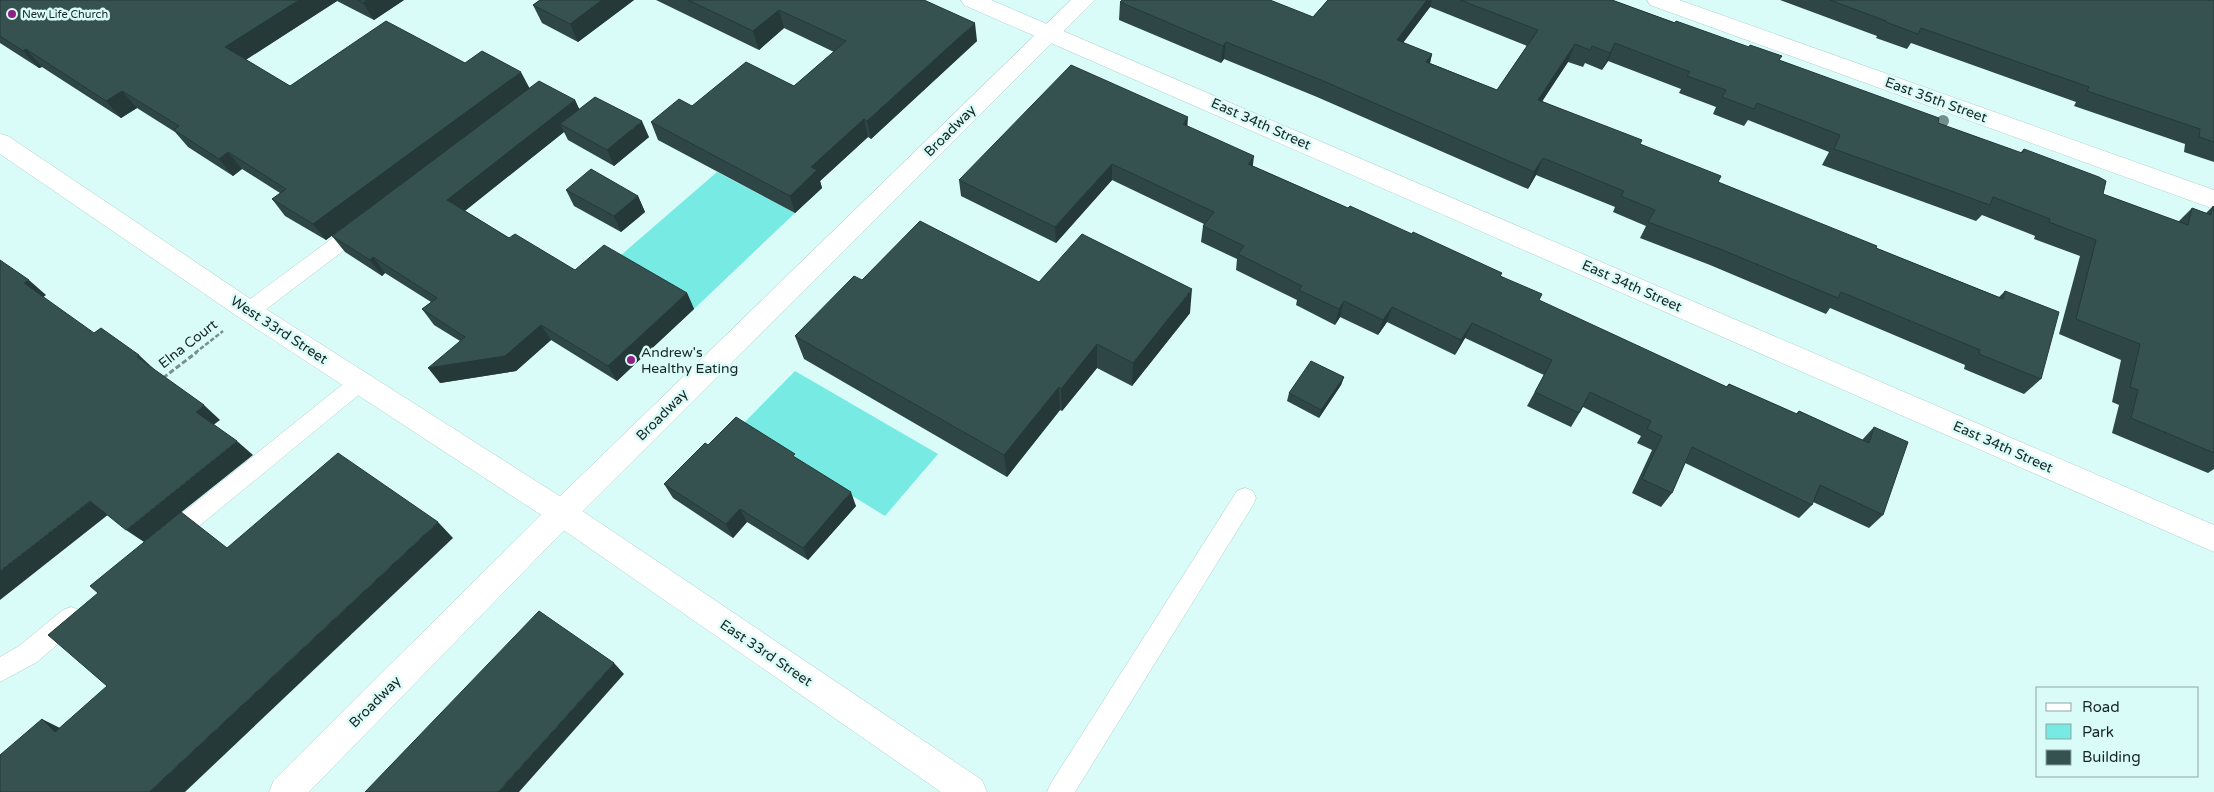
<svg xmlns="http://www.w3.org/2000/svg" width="2214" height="792" font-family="'Varela Round',sans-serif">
<rect width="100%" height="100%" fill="#dafcf9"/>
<g fill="#78eae4">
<polygon points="717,172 795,213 694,309 613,262"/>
<polygon points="795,371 938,454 885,516 740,427"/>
</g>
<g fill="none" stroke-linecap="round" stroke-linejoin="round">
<g stroke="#aecfcd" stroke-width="1">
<g id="service">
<polygon points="361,220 368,222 371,227 368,232 256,317 249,319 242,317 239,311 242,305 354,222"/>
<polygon points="360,373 367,376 371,382 367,388 176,545 168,548 160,545 157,538 160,531 353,376"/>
<polygon points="1245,488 1253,491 1256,498 1253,505 1075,792 1047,792 1051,783 1237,491"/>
<polygon points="71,607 79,610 83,618 79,626 37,662 0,682 0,657 19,646 63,610"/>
</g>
</g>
<g stroke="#aecfcd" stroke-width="1">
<g id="minor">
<polygon points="961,0 991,0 2214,525 2214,552 964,5"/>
<polygon points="1647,0 1679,0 2214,190 2214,209 1650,5"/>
<polygon points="0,134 8,136 258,304 572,504 982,780 987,792 941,792 552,522 240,318 0,154"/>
</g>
</g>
<g stroke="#aecfcd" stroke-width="1">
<polygon id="tertiary" points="1071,0 1095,0 572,522 309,792 269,792 274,780 552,504"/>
</g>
<polyline stroke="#788f8d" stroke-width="2.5" stroke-dasharray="4.5 2" stroke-linecap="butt" points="195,353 223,331"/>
<polyline stroke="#788f8d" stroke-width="3" stroke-dasharray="5.5 2.5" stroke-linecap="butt" points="163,378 197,352"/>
<use href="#service" fill="#fff" fill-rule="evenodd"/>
<use href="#minor" fill="#fff" fill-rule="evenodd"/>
<use href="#tertiary" fill="#fff" fill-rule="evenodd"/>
</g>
<circle fill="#718d8c" cx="1943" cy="121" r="6"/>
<g fill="#2e4746" fill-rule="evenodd">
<polygon points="0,0 404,0 374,20 337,1 245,60 290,86 465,63 529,88 575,100 579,109 649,137 614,166 568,140 564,132 465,211 509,238 575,270 687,293 694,309 617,381 551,340 516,371 440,383 460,341 434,325 422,309 431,302 385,273 382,276 345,252 332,236 378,202 326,240 285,216 272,199 280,193 242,169 233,176 188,147 175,132 137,108 121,118 42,67 39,68 0,43"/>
<polygon points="540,0 634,0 578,42 542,23 533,5"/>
<polygon points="656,0 924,0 977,41 871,139 868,137 820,181 822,188 795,213 658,140 651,122 692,106 794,86 834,52 784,28 759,50"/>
<path d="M1328,0H1612L1779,60L1938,123L2020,153L2024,149L2103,194L2178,222L2192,208L2206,213L2213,206L2214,207V469L2208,473L2112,433L2119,405L2112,402L2121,360L2059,334L2080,256L2034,239L2035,236L1982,215L1976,221L1822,165L1829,152L1748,120L1744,126L1713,114L1716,107L1679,93L1681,89L1608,61L1602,70L1585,63L1583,67L1568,62L1542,101L1640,144L1718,182L1876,248L1999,297L2005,291L2041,379L2024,394L1964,369L1965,365L1830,308L1826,314L1710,265L1640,238L1646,226L1613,212L1615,207L1536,175L1528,189L1317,97L1224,59L1221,63L1119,20L1120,2L1313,17ZM1430,7L1527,46L1497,90L1430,63L1432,54L1403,43Z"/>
<polygon points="1780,0 2214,0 2214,162 2184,152 2185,144 2074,106 2076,102 1911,43 1907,49 1876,38 1877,36"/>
<polygon points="1188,127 1253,166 1501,276 1539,301 1726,387 1729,384 1796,414 1799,411 1862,440 1874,427 1883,515 1869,528 1813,502 1812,505 1799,518 1685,463 1672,493 1661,507 1632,493 1652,450 1637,443 1641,436 1583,407 1571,427 1527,406 1544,375 1465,338 1455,355 1387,322 1378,335 1340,317 1335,325 1296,305 1297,300 1236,270 1237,259 1201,242 1203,226 1204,224 1112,180 1056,243 961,196 959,180"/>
<polygon points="566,190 638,196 645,212 621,232 574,206"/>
<polygon points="862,280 1039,282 1190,313 1132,386 1097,368 1062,411 1060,410 1007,477 804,359 795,336"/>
<polygon points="1344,377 1341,385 1319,418 1287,401 1289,393"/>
<polygon points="708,445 798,459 856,506 808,560 747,522 733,538 673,498 664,484"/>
</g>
<g fill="#253939">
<polygon points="299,0 337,0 337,1 238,65 225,47"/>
<polygon points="367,0 404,0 374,20 363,3"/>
<polygon points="602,0 634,0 578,42 570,24"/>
<polygon points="1427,0 1432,0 1430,7 1392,57 1397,40"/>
<polygon points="779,10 784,28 759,50 753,31"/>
<polygon points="975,23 977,41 871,139 867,121"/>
<polygon points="1226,42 1224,59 1221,63 1223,46"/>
<polygon points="1615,43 1608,61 1602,70 1610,53"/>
<polygon points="1575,44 1568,62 1532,117 1538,100"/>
<polygon points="26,49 42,67 39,68 23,51"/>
<polygon points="1432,54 1428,71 1426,62"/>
<polygon points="521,72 530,89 326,240 313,224"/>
<polygon points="122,91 137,108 121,118 106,101"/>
<polygon points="575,100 583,117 560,124 564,132 458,216 447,200"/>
<polygon points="1188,117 1187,134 1183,124"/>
<polygon points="864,119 868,137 820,181 822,188 795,213 790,196 811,167"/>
<polygon points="642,121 649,137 614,166 607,150"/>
<polygon points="228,152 242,169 233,176 219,159"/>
<polygon points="1254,156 1252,173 1248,164"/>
<polygon points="1543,158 1536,175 1528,189 1534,172"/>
<polygon points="1112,164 1112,180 1056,243 1055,227"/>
<polygon points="638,196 645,212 621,232 614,216"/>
<polygon points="373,257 385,273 382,276 370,260"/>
<polygon points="29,280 46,295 42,298 24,283"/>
<polygon points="1192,289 1190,313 1132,386 1133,363"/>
<polygon points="687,293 694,309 617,381 608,366"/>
<polygon points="1344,301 1340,317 1335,325 1339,309"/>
<polygon points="1392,307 1387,322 1378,335 1383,320"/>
<polygon points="1472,323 1465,338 1455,355 1461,340"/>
<polygon points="541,325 551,340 516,371 440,383 428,368"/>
<polygon points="1097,344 1097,368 1062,411 1061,389"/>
<polygon points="139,355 155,370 137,357"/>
<polygon points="1344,377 1341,385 1319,418 1321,410"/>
<polygon points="1059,387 1060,410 1007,477 1004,455"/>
<polygon points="204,405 220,420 212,426 196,412"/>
<polygon points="237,441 253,455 144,542 126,530"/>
<polygon points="851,492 856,506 808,560 803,548"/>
<polygon points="90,501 109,514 0,600 0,571"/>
<polygon points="740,509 747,522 733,538 726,524"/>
<polygon points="438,522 453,538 185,792 149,792"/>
<polygon points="614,663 624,674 519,792 498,792"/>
<polygon points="42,719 68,732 55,732"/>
</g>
<g fill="#355251" stroke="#253939">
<polygon points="0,0 299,0 225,47 290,86 386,21 465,63 482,51 521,72 313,224 272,199 286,189 228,152 219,159 174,130 179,126 122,91 106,101 26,49 23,51 0,36"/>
<polygon points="358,0 367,0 363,3"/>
<polygon points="540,0 602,0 570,24 533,5"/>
<polygon points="688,0 924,0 975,23 867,121 864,119 811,167 817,170 790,196 651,122 679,99 692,106 746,62 794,86 846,41 779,10 753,31"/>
<polygon points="1122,0 1270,0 1313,17 1328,0 1427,0 1397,40 1432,54 1426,62 1497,90 1538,30 1460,0 1612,0 1675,23 1676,21 1749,47 1750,45 1782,56 1779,60 1939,118 1938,123 2022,153 2024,149 2099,177 2106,181 2103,194 2188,225 2192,208 2211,215 2213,206 2214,207 2214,453 2131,418 2138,390 2130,387 2140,344 2076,319 2096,240 2049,222 2050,219 1993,197 1990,205 1834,149 1840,135 1757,103 1754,109 1722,97 1726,90 1687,76 1690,72 1615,43 1610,53 1592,46 1590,50 1575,44 1538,100 1642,140 1640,144 1721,176 1718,182 1877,246 1876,248 2003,299 2005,291 2059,312 2041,379 1979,354 1980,350 1841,292 1838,298 1720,249 1648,222 1655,210 1621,196 1624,191 1543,158 1534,172 1321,80 1226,42 1223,46 1120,2"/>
<polygon points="1830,0 2214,0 2214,142 2199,137 2200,129 2087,91 2089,87 1921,28 1918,34 1886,22 1886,21"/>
<polygon points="1071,65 1188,117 1183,124 1254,156 1248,164 1348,208 1350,206 1412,234 1413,232 1502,273 1500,276 1542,294 1539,300 1727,387 1729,384 1797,414 1799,411 1869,443 1874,427 1908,442 1883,515 1820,485 1812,505 1692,447 1672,493 1642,479 1662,436 1647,429 1651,421 1590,392 1579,413 1535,392 1552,360 1472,323 1461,340 1392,307 1383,320 1344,301 1339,309 1299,290 1302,286 1238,254 1244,246 1203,226 1214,212 1112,164 1055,227 959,180"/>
<polygon points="539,81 575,100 447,200 509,238 515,234 575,270 604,245 687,293 608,366 541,325 505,356 428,368 465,337 422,309 437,298 373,257 370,260 332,236"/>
<polygon points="595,97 642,121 607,150 560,124"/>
<polygon points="591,169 638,196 614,216 566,190"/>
<polygon points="920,221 1039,282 1082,234 1192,289 1133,363 1097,344 1061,389 1059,387 1004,455 795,336 854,276 862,280"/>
<polygon points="0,260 29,280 24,283 94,333 101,328 139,355 137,357 204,405 196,412 237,441 126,530 90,501 0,571"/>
<polygon points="1311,361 1344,377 1321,410 1289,393"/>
<polygon points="736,417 795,454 793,456 851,492 803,548 740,509 726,524 664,484 705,443 708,445"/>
<polygon points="338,453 438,522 149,792 0,792 0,755 42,719 55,732 107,686 48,635 98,593 90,586 181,512 227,548"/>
<polygon points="539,611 614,663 498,792 365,792"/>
</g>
<g fill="#8f2083" stroke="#dafcf9" stroke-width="2">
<circle cx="12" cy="14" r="5"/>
<circle cx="631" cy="360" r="5"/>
</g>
<g text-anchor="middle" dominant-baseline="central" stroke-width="5" stroke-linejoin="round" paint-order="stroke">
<g font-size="11" fill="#192625" stroke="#dafcf9" text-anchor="start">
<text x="22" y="14">New Life Church</text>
</g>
<g font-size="14" fill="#192625" stroke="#dafcf9">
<text transform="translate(1936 100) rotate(20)">East 35th Street</text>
<text transform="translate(1261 124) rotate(24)">East 34th Street</text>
<text transform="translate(950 131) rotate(-45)">Broadway</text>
<text transform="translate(1632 286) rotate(24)">East 34th Street</text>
<text transform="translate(279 330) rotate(33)">West 33rd Street</text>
<text transform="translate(188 344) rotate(-38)">Elna Court</text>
<text transform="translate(662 415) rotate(-45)">Broadway</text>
<text transform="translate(2003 447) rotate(24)">East 34th Street</text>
<text transform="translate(766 653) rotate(34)">East 33rd Street</text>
<text transform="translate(375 702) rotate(-45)">Broadway</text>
</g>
<g font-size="14" fill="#192625" stroke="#dafcf9" text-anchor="start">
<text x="641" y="352">Andrew's<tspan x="641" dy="16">Healthy Eating</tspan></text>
</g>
</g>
<rect x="2036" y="687" width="162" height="90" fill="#dafcf9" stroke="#8da6a4"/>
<rect x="2046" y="703" width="25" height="8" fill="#ffffff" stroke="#8da6a4"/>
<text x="2082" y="712" font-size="15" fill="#192625">Road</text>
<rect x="2046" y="724" width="25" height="15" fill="#78eae4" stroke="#8da6a4"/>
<text x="2082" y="737" font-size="15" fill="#192625">Park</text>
<rect x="2046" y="750" width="25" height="15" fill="#355251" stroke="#8da6a4"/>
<text x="2082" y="762" font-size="15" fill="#192625">Building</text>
</svg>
